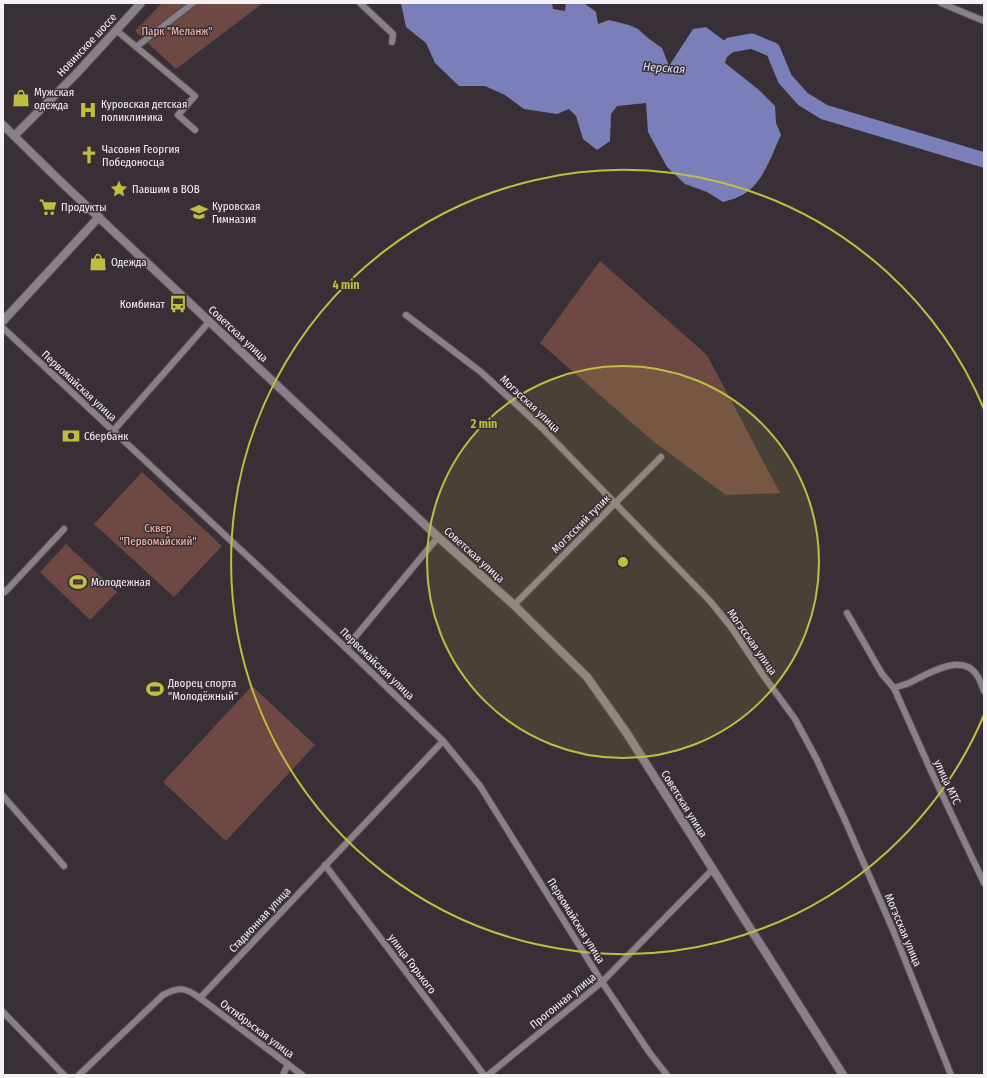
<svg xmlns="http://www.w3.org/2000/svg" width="987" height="1078" font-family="'Fira Sans Condensed',sans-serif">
<rect width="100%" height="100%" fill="#383036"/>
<g fill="#6e4943">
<polygon points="162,3 263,3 176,69 135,31"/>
<polygon points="600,261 707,355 780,493 726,495 654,442 540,343"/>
<polygon points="142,472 222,546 174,597 94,524"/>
<polygon points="66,544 117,592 90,620 40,572"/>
<polygon points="252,686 315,745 226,841 163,782"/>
</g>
<path fill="#7b7fb9" d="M401,3H552L553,9L565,11L566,3H584L596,12L598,24L609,20L629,25L638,29L648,38L662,48L669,66L693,29L706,27L730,45L725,63L759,90L775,106L776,123L781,135C772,154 762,187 740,196C735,199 728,200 723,202L707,192L685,184L667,167L648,132L646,103L617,106L611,114L610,141L597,150L583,139L576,116L569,109L557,114L524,109L505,95L485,86H459L435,63L426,43L406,27Z"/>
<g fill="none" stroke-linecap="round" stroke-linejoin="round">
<polyline stroke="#7b7fb9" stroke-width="15" points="715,57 730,45 752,41 773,50 785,79 803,99 824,112 984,160"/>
<g stroke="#534c51" stroke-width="8">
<g id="minor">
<polyline points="360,3 393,34 392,42"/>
<polyline points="941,3 984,21"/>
<polyline points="116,30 195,96 178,115 195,130"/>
<polyline points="136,47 193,3"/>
<polyline points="406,315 481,372 542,428 710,601 731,627 763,675 795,719 816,758 844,818 893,930 951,1075"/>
<polyline points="3,328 346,648 443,741 480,786 602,982 649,1052 667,1075"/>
<polyline points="113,431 209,322"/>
<polyline points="3,590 5,592 64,529"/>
<polyline points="514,605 661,457"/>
<path d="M847,613L882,674L894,688C899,686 904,685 909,683C926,675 961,652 976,674C980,679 982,686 984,691"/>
<polyline points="346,648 438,537"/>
<polyline points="894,688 932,773 984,883"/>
<polyline points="3,796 64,866"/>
<polyline points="325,865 484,1075"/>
<polyline points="200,998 302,1075"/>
<polyline points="3,1012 64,1075"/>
<path d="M79,1075L163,995C180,986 186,988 200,998L443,741"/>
<polyline points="283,1075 288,1064"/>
<polyline points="488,1075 602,982 713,869"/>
</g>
</g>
<g stroke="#534c51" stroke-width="10">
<g id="tertiary">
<polyline points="3,125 59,180 438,537 514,605 587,677 626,732 843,1075"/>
<polyline points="14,136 77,73 141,3"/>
<polyline points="3,321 99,217"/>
</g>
</g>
<use href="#minor" stroke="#8a8188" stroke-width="6"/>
<use href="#tertiary" stroke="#8a8188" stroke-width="8"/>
</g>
<circle cx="623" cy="562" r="196" fill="#bfbe41" fill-opacity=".12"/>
<g fill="none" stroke="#bfbe41" stroke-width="2">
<circle cx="623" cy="562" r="196"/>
<path d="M984 715A392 392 0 1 1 984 409"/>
</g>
<defs>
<g id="shop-bare" transform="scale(1.38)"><path d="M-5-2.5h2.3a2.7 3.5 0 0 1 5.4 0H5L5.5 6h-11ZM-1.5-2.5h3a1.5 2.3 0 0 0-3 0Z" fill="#bfbe41" stroke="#383036" stroke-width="2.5" paint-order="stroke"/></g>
<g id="hospital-bare" transform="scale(1.38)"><path d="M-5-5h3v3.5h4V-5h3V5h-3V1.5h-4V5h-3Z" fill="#bfbe41" stroke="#383036" stroke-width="2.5" paint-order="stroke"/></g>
<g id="church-bare" transform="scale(1.38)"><path d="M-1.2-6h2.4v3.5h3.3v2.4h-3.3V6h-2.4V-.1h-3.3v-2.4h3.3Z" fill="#bfbe41" stroke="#383036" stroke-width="2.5" paint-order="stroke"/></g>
<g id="sight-bare" transform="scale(1.38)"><path d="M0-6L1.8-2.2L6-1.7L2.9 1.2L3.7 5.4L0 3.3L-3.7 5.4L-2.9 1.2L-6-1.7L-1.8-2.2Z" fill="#bfbe41" stroke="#383036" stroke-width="2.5" paint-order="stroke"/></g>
<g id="supermarket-bare" transform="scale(1.38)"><path d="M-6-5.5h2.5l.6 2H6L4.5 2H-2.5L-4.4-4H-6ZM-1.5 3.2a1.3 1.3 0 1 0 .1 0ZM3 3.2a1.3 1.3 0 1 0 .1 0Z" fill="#bfbe41" stroke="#383036" stroke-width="2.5" paint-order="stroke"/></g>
<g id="school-bare" transform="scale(1.38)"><path d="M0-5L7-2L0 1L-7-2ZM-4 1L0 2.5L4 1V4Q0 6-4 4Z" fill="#bfbe41" stroke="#383036" stroke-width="2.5" paint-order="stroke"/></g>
<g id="bus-bare" transform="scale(1.38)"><path d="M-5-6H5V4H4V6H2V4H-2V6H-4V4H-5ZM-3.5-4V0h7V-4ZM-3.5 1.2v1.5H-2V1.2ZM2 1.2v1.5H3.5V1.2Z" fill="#bfbe41" stroke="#383036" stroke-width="2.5" paint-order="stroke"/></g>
<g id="bank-bare" transform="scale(1.38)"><path d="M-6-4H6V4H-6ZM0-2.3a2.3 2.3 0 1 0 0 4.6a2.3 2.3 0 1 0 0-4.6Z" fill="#bfbe41" stroke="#383036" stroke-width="2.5" paint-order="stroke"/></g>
<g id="stadium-bare" transform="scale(1.38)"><path d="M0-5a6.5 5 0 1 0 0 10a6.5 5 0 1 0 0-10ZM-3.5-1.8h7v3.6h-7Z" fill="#bfbe41" stroke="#383036" stroke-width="2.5" paint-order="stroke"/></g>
</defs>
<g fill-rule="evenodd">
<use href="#shop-bare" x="21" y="98"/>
<use href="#hospital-bare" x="88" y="110"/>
<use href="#church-bare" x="89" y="155"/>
<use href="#sight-bare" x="119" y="189"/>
<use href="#supermarket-bare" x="48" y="207"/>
<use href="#school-bare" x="199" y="212"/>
<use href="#shop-bare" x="98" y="262"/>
<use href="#bus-bare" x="178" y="304"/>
<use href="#bank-bare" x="71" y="436"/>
<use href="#stadium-bare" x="78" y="582"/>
<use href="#stadium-bare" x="155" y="689"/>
</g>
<g text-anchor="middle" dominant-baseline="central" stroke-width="3" stroke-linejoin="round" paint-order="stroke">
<g font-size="11" fill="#fcc0b7" stroke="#383036">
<text x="177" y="31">Парк "Меланж"</text>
<text x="158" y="528">Сквер<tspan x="158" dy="13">"Первомайский"</tspan></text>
</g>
<g font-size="11" fill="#f6f1f5" stroke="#383036">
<text transform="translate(87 45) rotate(-47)">Новинское шоссе</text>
<text transform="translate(238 334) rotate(43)">Советская улица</text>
<text transform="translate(79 386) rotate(43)">Первомайская улица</text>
<text transform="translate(530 404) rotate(43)">Могэсская улица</text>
<text transform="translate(581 524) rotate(-45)">Могэсский тупик</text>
<text transform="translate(474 555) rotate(42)">Советская улица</text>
<text transform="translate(752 642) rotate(55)">Могэсская улица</text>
<text transform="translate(377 664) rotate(44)">Первомайская улица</text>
<text transform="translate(947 782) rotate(65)">улица МТС</text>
<text transform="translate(684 804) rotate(58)">Советская улица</text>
<text transform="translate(260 920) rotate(-47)">Стадионная улица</text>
<text transform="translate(576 921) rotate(58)">Первомайская улица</text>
<text transform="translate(903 930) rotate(67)">Могэсская улица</text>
<text transform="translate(412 964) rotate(53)">улица Горького</text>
<text transform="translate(563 1001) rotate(-39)">Прогонная улица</text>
<text transform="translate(257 1029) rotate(37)">Октябрьская улица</text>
</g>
<g font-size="11" fill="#f6f1f5" stroke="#383036" text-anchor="start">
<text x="34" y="92">Мужская<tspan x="34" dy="13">одежда</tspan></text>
<text x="101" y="104">Куровская детская<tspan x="101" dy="13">поликлиника</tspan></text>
<text x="102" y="149">Часовня Георгия<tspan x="102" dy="13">Победоносца</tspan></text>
<text x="132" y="189">Павшим в ВОВ</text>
<text x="212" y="206">Куровская<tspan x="212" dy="13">Гимназия</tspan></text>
<text x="61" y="207">Продукты</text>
<text x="111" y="262">Одежда</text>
<text x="165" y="304" text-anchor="end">Комбинат</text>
<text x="84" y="436">Сбербанк</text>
<text x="91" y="582">Молодежная</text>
<text x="168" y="683">Дворец спорта<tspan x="168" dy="13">"Молодёжный"</tspan></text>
</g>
<g font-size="12" font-style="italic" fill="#e0e2f3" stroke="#383036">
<text transform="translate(664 68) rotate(4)">Нерская</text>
</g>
</g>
<circle cx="623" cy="562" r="6" fill="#bfbe41" stroke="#383036" stroke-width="2"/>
<g font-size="12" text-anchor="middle" font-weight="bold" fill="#bfbe41" stroke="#383036" stroke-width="3" stroke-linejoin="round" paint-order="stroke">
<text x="346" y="289">4 min</text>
<text x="484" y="428">2 min</text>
</g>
<rect width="987" height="1078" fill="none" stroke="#f6f1f5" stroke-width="8"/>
</svg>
